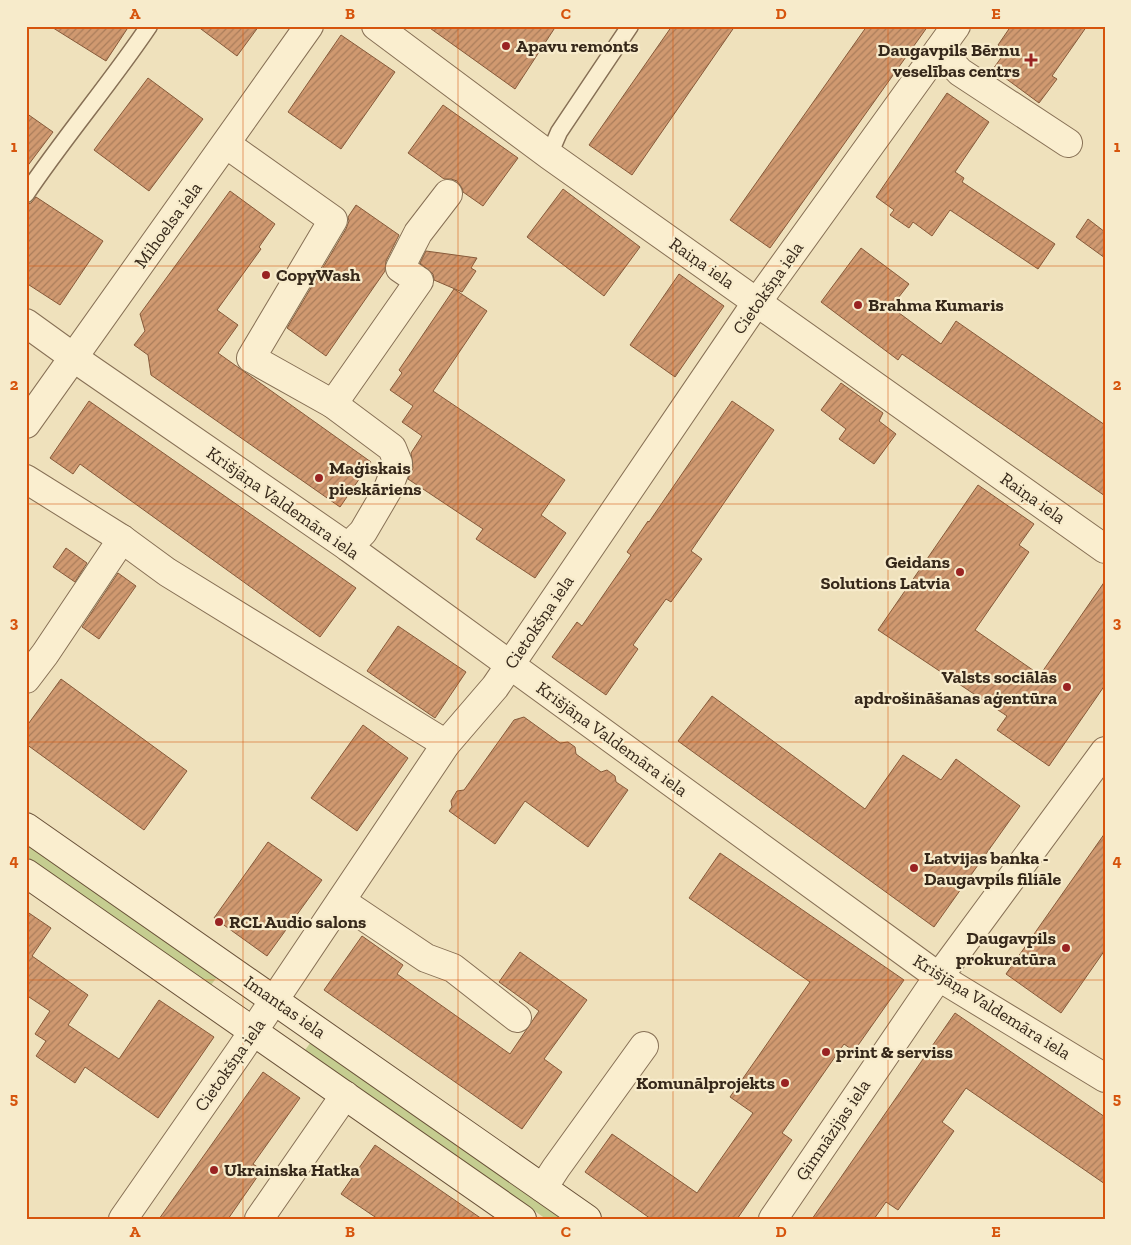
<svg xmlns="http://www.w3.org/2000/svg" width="1131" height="1245" font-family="'Zilla Slab',serif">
<defs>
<pattern id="building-hatch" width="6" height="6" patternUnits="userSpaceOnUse" patternTransform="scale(1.25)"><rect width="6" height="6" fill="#d09970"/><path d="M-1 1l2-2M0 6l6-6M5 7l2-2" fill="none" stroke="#aa7d5b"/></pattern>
</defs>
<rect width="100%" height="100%" fill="#efe1bc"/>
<g fill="#c5cd90">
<polygon points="26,844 217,977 211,985 26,856"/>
<polygon points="311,1042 562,1219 546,1219 305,1050"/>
</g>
<g fill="url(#building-hatch)" stroke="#875a3a">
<polygon points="50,26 129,26 106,61"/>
<polygon points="197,26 259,26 237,56"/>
<polygon points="427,26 556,26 515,89"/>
<polygon points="672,26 735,26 632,175 589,145"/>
<polygon points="867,26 928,26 770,248 730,220"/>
<polygon points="1011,26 1087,26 1052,76 1057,79 1039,103 993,69 1006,51 998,45"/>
<polygon points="341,35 395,72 341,149 288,112"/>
<polygon points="148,78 203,119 149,191 94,150"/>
<polygon points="947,93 989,122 955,172 964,178 962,182 1055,244 1038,269 950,210 932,236 913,222 909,228 890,215 894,210 876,197"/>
<polygon points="443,105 518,158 483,206 463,192 462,188 457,181 451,179 444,179 408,153"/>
<polygon points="26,113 53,132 26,168"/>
<polygon points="563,189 640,247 604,296 527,237"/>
<polygon points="230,191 275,224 259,247 261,249 217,310 238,325 218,353 371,462 340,507 151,375 148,355 134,345 145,331 140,314"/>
<polygon points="36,197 103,241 60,305 26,283 26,204 31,203"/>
<polygon points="356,205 399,235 386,261 385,271 326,356 287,328 346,229 349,221 348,217"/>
<polygon points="1088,219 1105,232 1105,258 1076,237"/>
<polygon points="861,248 909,284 891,307 941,344 956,321 1105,425 1105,496 902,354 898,360 821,302"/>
<polygon points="426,251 477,258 471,268 476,271 462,292 434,280 433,274 420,263"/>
<polygon points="679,274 724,306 675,377 630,345"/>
<polygon points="454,289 487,311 433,391 565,480 541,515 566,533 535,578 476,539 483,529 408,479 413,468 411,453 422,436 402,422 413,406 390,390 402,373 399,370"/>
<polygon points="841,383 883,413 879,421 896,434 874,464 839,439 846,429 821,410"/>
<polygon points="89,401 356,588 320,637 80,464 73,474 50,458"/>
<polygon points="732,401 774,430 691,551 702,559 671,602 666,599 633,645 638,649 606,695 552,657 577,622 582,626 631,555 627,552 648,521 649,522"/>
<polygon points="978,485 1034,524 1019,545 1029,552 975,630 1040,675 1105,581 1105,685 1049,766 997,730 1007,716 878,630"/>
<polygon points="66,548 87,563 75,582 53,567"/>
<polygon points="118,573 136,586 99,639 82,627"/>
<polygon points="398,626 466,672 435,718 367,671"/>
<polygon points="61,679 187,771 144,830 26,744 26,727"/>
<polygon points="712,696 865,809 903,755 941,780 956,759 1020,806 934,927 678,741"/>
<polygon points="524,717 560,743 568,742 575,747 576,754 601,772 607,770 615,776 616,782 628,790 588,847 525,801 495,844 449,811 452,807 451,801 457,791 464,790 514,720"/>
<polygon points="363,725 408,758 357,831 311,798"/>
<polygon points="1105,833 1105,950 1061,1013 1006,974"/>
<polygon points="268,842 322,880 267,956 214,918"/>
<polygon points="720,853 904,980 854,1051 844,1044 782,1133 792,1140 737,1219 651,1219 585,1172 612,1134 697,1193 753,1113 730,1097 810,982 689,898"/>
<polygon points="26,911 51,928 32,956 88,995 68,1025 119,1059 159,1000 214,1037 158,1118 85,1067 75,1083 36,1056 46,1041 35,1034 50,1011 26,995"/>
<polygon points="362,936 403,965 397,974 510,1054 539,1011 499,982 520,952 587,1000 544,1059 562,1072 522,1129 324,990"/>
<polygon points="955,1013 1105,1117 1105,1184 966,1088 942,1122 954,1131 898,1210 886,1202 874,1219 812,1219"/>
<polygon points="263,1072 300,1098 253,1164 262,1170 228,1219 159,1219"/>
<polygon points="375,1145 482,1219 378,1219 341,1194"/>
</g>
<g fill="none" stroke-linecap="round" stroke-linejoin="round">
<g stroke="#877055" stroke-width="19">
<g id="lane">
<polyline points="549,155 559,132 630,26"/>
<path d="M26,194C65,136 110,84 149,26"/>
</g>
</g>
<g stroke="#877055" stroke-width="30">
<g id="street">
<polyline points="376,26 549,155 1105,549"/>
<polyline points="939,50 960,72 1068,143"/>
<polyline points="226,144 333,220 251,358 333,404 392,448 398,463 387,491 363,532 348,547"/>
<polyline points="26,323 87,367 348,547 939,977 1105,1078"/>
<polyline points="333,404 419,281 400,268 418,233 448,194"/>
<polyline points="26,424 309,26"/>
<polyline points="26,479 122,539 167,572 446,744"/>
<polyline points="26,679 45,654 122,539"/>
<polyline points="341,901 426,958 453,968 517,1018"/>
<polyline points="543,1188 556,1168 644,1046"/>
<polyline points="123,1219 240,1051 446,744 495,687 752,309 956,26"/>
<polyline points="259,1219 345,1095"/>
<polyline points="773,1219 932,986 1105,751"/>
</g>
</g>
<g stroke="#695138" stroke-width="30">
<g id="secondary">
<polyline points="26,827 587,1219"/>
<polyline points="26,873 522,1219"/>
</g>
</g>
<use href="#lane" stroke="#faeecf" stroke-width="16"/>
<use href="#street" stroke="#faeecf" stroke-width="28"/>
<use href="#secondary" stroke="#faeecf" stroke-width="28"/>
</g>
<path fill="none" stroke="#d6540d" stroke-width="1" stroke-opacity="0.55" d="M243,26V1219M458,26V1219M673,26V1219M888,26V1219M26,266H1105M26,504H1105M26,742H1105M26,980H1105"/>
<g fill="#992322" stroke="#f7ebcb" stroke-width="2">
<circle cx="506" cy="46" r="5"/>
<path d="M1028.5 52.5h5v5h5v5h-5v5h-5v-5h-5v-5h5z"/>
<circle cx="266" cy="275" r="5"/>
<circle cx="858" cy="305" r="5"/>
<circle cx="319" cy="478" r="5"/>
<circle cx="960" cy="572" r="5"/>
<circle cx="1067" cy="687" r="5"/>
<circle cx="914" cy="868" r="5"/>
<circle cx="219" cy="922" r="5"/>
<circle cx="1066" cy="948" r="5"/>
<circle cx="826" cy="1052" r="5"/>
<circle cx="785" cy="1083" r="5"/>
<circle cx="214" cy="1170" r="5"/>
</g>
<g text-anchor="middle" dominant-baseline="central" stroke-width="4.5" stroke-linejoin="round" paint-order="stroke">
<g font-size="18" font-weight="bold" fill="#36281a" stroke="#f7ebcb" text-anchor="start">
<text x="516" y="46">Apavu remonts</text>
<text x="1020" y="50" text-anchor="end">Daugavpils Bērnu<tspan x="1020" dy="21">veselības centrs</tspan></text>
<text x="276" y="275">CopyWash</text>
<text x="868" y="305">Brahma Kumaris</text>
<text x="329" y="468">Maģiskais<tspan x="329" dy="21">pieskāriens</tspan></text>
<text x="950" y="562" text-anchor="end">Geidans<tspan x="950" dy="21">Solutions Latvia</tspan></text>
<text x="1057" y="677" text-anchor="end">Valsts sociālās<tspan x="1057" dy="21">apdrošināšanas aģentūra</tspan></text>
<text x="924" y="858">Latvijas banka -<tspan x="924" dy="21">Daugavpils filiāle</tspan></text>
<text x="229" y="922">RCL Audio salons</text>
<text x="1056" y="938" text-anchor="end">Daugavpils<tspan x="1056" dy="21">prokuratūra</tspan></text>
<text x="836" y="1052">print &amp; serviss</text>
<text x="775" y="1083" text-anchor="end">Komunālprojekts</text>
<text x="224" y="1170">Ukrainska Hatka</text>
</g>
<g font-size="18" fill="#36281a" stroke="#f7ebcb">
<text transform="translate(168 225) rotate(-54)">Mihoelsa iela</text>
<text transform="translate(702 263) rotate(35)">Raiņa iela</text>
<text transform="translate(768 288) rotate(-55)">Cietokšņa iela</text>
<text transform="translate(1033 498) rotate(35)">Raiņa iela</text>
<text transform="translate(283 503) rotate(35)">Krišjāņa Valdemāra iela</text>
<text transform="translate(539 622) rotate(-56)">Cietokšņa iela</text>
<text transform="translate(612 739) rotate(36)">Krišjāņa Valdemāra iela</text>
<text transform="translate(285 1007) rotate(35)">Imantas iela</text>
<text transform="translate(992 1007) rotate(32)">Krišjāņa Valdemāra iela</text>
<text transform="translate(230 1065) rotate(-55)">Cietokšņa iela</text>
<text transform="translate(833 1130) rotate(-56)">Ģimnāzijas iela</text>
</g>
</g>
<rect width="1131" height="1245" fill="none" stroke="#f7ebcb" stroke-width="55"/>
<rect x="28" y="28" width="1076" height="1190" fill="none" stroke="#d6540d" stroke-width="2"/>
<g font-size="16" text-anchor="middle" font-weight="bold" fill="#d6540d">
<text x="135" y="19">A</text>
<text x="350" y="19">B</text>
<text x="566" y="19">C</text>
<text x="781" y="19">D</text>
<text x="996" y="19">E</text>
<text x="14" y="152">1</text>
<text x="1117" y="152">1</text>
<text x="14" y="390">2</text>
<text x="1117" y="390">2</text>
<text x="14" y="628">3</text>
<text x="1117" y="628">3</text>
<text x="14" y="866">4</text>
<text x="1117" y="866">4</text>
<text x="14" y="1104">5</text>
<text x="1117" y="1104">5</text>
<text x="135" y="1237">A</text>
<text x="350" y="1237">B</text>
<text x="566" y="1237">C</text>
<text x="781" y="1237">D</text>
<text x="996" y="1237">E</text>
</g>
</svg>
